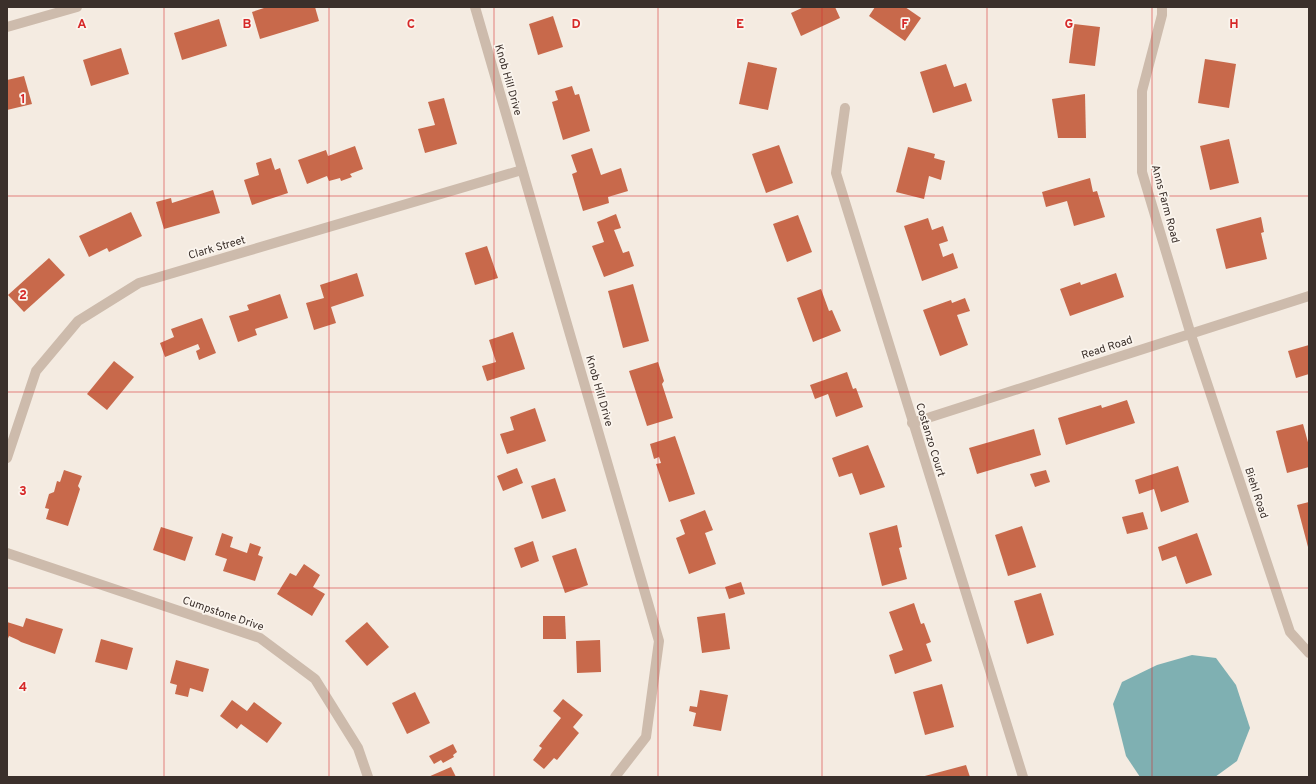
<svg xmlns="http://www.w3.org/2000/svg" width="1316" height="784" font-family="Overpass,sans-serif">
<rect width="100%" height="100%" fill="#f4ebe1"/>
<polygon fill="#7fb0b2" points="1192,655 1216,658 1236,685 1250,728 1237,761 1215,777 1140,777 1126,756 1113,704 1122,682 1157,665"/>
<g fill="#c8694b">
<polygon points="267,7 315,7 319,21 260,39 252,12"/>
<polygon points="804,7 835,7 840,18 801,36 791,13"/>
<polygon points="875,7 905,7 921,18 905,41 869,16"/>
<polygon points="553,16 563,47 538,55 529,24"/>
<polygon points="219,19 227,46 182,60 174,33"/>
<polygon points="1074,24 1100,27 1095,66 1069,63"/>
<polygon points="121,48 129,74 91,86 83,60"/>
<polygon points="1205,59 1236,64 1229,108 1198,103"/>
<polygon points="748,62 777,68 768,110 739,104"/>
<polygon points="946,64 954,87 966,83 972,101 933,113 920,72"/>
<polygon points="24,76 32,104 7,110 7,80"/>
<polygon points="572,86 575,95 579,94 590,131 563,140 552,102 558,100 555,91"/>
<polygon points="1085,94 1086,138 1058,138 1052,99"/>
<polygon points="444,98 457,144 425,153 418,129 435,125 428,102"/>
<polygon points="1229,139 1239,183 1210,190 1200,146"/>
<polygon points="779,145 793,183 766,193 752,154"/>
<polygon points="355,146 363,169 350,174 352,177 341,181 340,178 329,181 327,176 307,184 298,160 326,150 328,156"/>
<polygon points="908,147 935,154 934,158 945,161 941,180 929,176 924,199 896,192"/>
<polygon points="592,148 601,175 621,168 628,191 608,197 609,203 583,211 572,174 577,172 571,155"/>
<polygon points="271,158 275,170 280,168 288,193 252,205 244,180 259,175 256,163"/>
<polygon points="1090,178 1093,192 1097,191 1105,217 1074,226 1067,201 1046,207 1042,192"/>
<polygon points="213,190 220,213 164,229 156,202 171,198 172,203"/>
<polygon points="131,212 142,236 109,252 107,248 89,257 79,236"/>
<polygon points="616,214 621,228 614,230 623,253 629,251 634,266 604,277 592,246 604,242 597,222"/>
<polygon points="798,215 812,252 787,262 773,224"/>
<polygon points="1261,217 1264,232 1261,233 1267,259 1226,269 1216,229"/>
<polygon points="928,218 932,230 943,226 948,241 939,244 943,257 953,253 958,268 922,281 904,226"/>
<polygon points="487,246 498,278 475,285 465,253"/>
<polygon points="49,258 65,275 24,312 8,295"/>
<polygon points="357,273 364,296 331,307 336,323 314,330 306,303 324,298 320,285"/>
<polygon points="1116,273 1124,297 1070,316 1060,289 1080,282 1081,285"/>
<polygon points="633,284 649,341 623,348 608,291"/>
<polygon points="821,289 829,311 832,310 841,331 813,342 797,298"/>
<polygon points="280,294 288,318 255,329 257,335 238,342 229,316 249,310 247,305"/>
<polygon points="965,298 970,311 957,315 968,345 940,356 923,310 951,300 952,303"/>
<polygon points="202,318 216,353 199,360 196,351 200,349 198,344 165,357 160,343 174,337 171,329"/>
<polygon points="513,332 525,369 487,381 482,366 496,362 489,340"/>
<polygon points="1309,345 1309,374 1296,378 1288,351"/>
<polygon points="114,361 134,377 107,410 87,394"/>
<polygon points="658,362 664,381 662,384 673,418 647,426 629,371"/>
<polygon points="847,372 853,389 856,388 863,407 836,417 828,394 815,399 810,385"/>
<polygon points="1127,400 1135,423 1066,445 1058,418 1101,405 1102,408"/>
<polygon points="535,408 546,441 507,454 500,434 514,430 510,417"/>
<polygon points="1303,424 1309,446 1309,467 1287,473 1276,431"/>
<polygon points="1034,429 1041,455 977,474 969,448"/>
<polygon points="675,436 695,494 669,502 656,464 661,463 659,457 654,459 650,444"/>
<polygon points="868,445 885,487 860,495 852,473 839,477 832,458"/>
<polygon points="1178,466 1189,502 1161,512 1154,489 1139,494 1135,480"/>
<polygon points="517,468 523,483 503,491 497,476"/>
<polygon points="64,470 82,476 78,486 80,489 68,526 46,519 49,509 45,508 49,494 54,492 57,481 60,482"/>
<polygon points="1046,470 1050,482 1035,487 1030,474"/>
<polygon points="555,478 566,511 542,519 531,486"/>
<polygon points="1309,502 1309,546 1308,547 1297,505"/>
<polygon points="705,510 713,530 705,533 716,564 689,574 676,538 685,534 680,520"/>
<polygon points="1143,512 1148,529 1127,534 1122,517"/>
<polygon points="897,525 902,547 899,548 907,579 882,586 869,533"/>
<polygon points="1022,526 1036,567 1008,576 995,535"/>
<polygon points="161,527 193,537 185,561 153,550"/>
<polygon points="222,533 233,537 230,547 247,553 250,543 261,547 258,555 263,557 255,581 223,571 227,559 215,555"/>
<polygon points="1197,533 1212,575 1186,584 1176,556 1162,561 1158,547"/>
<polygon points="533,541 539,561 521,568 514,548"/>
<polygon points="576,548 588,585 565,593 552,556"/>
<polygon points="304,564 320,575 313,587 325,594 312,616 277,594 290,573 296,576"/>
<polygon points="741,582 745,594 729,599 725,587"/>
<polygon points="1041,593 1054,635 1027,644 1014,601"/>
<polygon points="914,603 921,624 924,623 931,642 926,644 932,661 895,674 889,655 903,650 889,612"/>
<polygon points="725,613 730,649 702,653 697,617"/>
<polygon points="543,616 565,616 566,639 543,639"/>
<polygon points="26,618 63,629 55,654 21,642 18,640 9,636 7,641 7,622 23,627"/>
<polygon points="367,622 389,647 367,666 345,641"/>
<polygon points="101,639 133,648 127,670 95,662"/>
<polygon points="600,640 601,672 577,673 576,641"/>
<polygon points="176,660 209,669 203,692 190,688 188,697 175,694 177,685 170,683"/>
<polygon points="942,684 954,727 925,735 913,692"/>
<polygon points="700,690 728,695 721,731 693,726 696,713 689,711 690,706 697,707"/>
<polygon points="415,692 430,723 407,734 392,703"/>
<polygon points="563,699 583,715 573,727 579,733 557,760 554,758 544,769 533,760 542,748 539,746 561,718 553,711"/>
<polygon points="232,700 247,711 254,702 282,723 267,743 241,724 237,729 220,716"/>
<polygon points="453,744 457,752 453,755 454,757 443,763 441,760 434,764 429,756"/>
<polygon points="966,765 970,777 921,777"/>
<polygon points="451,767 456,777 428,777"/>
</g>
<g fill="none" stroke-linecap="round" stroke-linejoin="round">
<g stroke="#cdbbac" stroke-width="10">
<polyline points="475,7 659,641 646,737 615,777"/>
<polyline points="1162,7 1162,15 1142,91 1142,172 1191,335 1290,632 1309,653"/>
<polyline points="7,27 77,7"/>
<polyline points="845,108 836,173 1023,777"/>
<polyline points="912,423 1309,296"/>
<polyline points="7,458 36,371 78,321 139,283 522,170"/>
<polyline points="7,553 260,638 315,679 358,748 368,777"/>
</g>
</g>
<path fill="none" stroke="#d62828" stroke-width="1" stroke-opacity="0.55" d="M164,7V777M329,7V777M494,7V777M658,7V777M822,7V777M987,7V777M1152,7V777M7,196H1309M7,392H1309M7,588H1309"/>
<g text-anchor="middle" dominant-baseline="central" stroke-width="3.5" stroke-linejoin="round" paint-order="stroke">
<g font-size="11" fill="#3b302b" stroke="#fbf5ee">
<text transform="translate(508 80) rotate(74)">Knob Hill Drive</text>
<text transform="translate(1165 204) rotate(75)">Anns Farm Road</text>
<text transform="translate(217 248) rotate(-16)">Clark Street</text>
<text transform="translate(1107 348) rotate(-18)">Read Road</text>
<text transform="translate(599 391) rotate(74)">Knob Hill Drive</text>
<text transform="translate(930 440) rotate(73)">Costanzo Court</text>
<text transform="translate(1256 493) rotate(72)">Biehl Road</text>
<text transform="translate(223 614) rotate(19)">Cumpstone Drive</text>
</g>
</g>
<g font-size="13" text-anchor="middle" font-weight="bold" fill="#d62828" stroke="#fbf5ee" stroke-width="3.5" stroke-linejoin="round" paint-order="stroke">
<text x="82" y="28">A</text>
<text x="247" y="28">B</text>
<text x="411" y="28">C</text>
<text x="576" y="28">D</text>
<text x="740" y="28">E</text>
<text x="905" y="28">F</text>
<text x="1069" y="28">G</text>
<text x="1234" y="28">H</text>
<text x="23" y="103">1</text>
<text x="23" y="299">2</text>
<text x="23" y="495">3</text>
<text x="23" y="691">4</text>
</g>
<rect width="1316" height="784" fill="none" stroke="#3b302b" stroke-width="16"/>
</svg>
